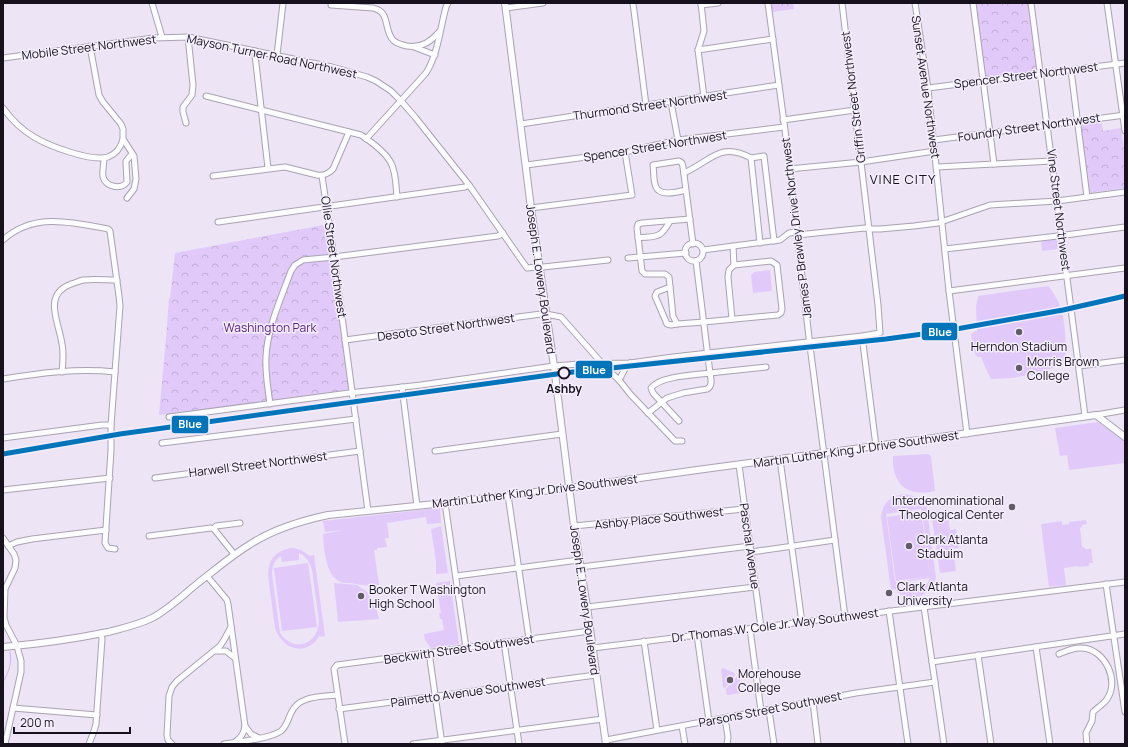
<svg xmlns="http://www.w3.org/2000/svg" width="1128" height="747" font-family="Manrope,sans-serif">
<defs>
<pattern id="park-crowns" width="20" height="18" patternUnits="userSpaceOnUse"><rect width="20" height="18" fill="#e1cafa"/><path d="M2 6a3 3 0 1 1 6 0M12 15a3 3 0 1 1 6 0" fill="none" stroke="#c0acd6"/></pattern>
</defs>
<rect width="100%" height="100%" fill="#ede4f6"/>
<g fill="#e1cafa" fill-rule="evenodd">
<polygon points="1058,238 1059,249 1042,251 1041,240"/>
<polygon points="770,270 772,291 753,293 751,275 754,272"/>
<path d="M1048,286C1066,306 1067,337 1065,362H1060L1055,367L1035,374L1012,378L991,379L986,369L981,357H978L977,356H976L974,349H972L971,342L972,341L971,334L973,333V332L977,331L976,307L978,296Z"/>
<polygon points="1098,422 1125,442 1125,463 1069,470 1067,455 1060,456 1055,428"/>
<path d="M928,454L931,456L935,491C907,497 892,485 893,456Z"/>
<path d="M905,494L917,497L922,502H926L936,578C931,596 908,606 895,589L891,590L881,517C883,502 890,496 905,494ZM921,509L922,512L930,576L921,512L887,517L896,581L930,576L903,581V582L930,578L928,583L905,586V587L927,584C923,591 912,591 904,591L898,585L924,581L897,584L895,580L886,514Z"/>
<path d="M440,508L441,523L427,524L426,517L387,523L389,538H385L387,547L377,548V550H374L379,585C368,586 361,585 350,583C347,583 344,583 341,582C325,576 324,548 323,534L344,530L325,532L323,521Z"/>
<polygon points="947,510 950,530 956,529 959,548 953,549 956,571 940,573 931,512"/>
<polygon points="1086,520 1087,524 1082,525 1082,527 1080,528 1082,547 1084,547 1085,549 1091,549 1093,563 1089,563 1089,566 1078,567 1078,566 1064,568 1066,585 1049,587 1041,524 1062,521 1062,525 1069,524 1069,522"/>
<polygon points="441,526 448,573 436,574 436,561 431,529"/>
<path d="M293,548L301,550L310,556L314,555L325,636L321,637L320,635C307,657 283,651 275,628L268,575C269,558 276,550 293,548ZM299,553C306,556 310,562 312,570L319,621C318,645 294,653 280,633L272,574C272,567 274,560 281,556L282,562L299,560Z"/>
<polygon points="308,563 317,627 282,631 274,568"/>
<polygon points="450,581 459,644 431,648 425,640 424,634 444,630 442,619 440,619 439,613 441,613 436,583"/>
<polygon points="334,583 357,585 367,592 375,604 379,619 338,622"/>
<polygon points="724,668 734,673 735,675 725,688 723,687 721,669"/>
<polygon points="739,674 741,693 727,695 726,689"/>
</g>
<g fill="url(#park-crowns)">
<polygon points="772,3 793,3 794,9 772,12"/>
<polygon points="975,3 1029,3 1038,71 984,78"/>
<polygon points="1101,120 1103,131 1121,128 1125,156 1125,188 1089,193 1079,123"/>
<polygon points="329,224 353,392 159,415 166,339 169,298 170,298 175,253"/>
</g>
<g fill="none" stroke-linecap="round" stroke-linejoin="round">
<path stroke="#d2b2f4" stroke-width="1" d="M3,682C9,671 12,664 10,652"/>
<g stroke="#a9a3b1" stroke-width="7">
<g id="minor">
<polyline points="152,3 162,37"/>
<polyline points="633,3 646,105"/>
<polyline points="701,3 704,31 698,50 704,97"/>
<polyline points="768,3 785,130 810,346 845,617"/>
<polyline points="915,3 928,89 949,291 967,434"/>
<polyline points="973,3 994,164"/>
<polyline points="1031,3 1085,416"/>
<polyline points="1107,3 1125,131"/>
<path d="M331,5L373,8C391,12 383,29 393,40C397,44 402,45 407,46C420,48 431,42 439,32"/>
<polyline points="701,5 718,3"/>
<polyline points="506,8 543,3"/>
<polyline points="90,46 99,95 103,102 121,124 123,129 123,139 134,156 136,179 134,189 127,198"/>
<polyline points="414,47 435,55"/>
<polyline points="698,50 773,39"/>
<polyline points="255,51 255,55 268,168"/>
<polyline points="277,55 283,3"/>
<polyline points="3,58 154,38 188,37 332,67 367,77 376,81 391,91 401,101 415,117 469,185 527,268 536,267 543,267 608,260"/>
<polyline points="1071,70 1087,197"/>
<polyline points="928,88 1125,63"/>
<path d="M206,96L361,135C370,141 386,153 391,163C396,172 396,186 397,197"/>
<polyline points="671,102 678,140"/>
<path d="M3,108C11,119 22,130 34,137C49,146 91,162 108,157C116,154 121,147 123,139"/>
<polyline points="783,120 855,110"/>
<polyline points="186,123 183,112 183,107 192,95 193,85 188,37"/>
<polyline points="521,124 779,85"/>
<path d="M366,139L426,73C438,54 440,29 446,7L448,3"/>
<polyline points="934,140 1125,115"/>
<path d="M104,158C104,164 102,172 103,177C106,187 121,190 127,182L126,164V161L132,154"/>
<polyline points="751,158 764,156 774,241"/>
<polyline points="751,158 760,243"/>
<polyline points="526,165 625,152 678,140 784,127"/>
<polyline points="937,167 1052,161"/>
<polyline points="789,169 861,162 935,151"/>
<path d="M684,173C711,161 720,141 751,158"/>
<path d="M213,176L285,167L317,175C324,176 328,174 333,169L349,132"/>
<polyline points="322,176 334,257 368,511"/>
<path d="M686,190C678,192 660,197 656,187C653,181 654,171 653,165L679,161L682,163L683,167L693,244"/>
<polyline points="531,208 632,195 625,152"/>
<polyline points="690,219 642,223 638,224 637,228 642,271 645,274 665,274 669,277 673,316 677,324 704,322 778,315 781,313 782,309 777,265 771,261 734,265"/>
<polyline points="218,222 465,187 469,185"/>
<polyline points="797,235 865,228 872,229 880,229 914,226 938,223 990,205 1057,201 1125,192"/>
<path d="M638,238C657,236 660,239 670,221"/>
<path d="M3,240C33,212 72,222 108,229L110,231L119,296L120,306L111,425V450L105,543L108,548L115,549"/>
<circle cx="694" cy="252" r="9"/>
<polyline points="945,249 1058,236 1125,227"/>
<polyline points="703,250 780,240 789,233 797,232"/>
<polyline points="628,258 686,253"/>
<polyline points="670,287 657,292 655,296 667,324 671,325 677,324"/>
<polyline points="949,291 1125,268"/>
<polyline points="732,319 728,277 729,270 734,265 733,246"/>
<polyline points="862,336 876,446"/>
<polyline points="345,340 541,314 546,314 561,317 607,369 619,380 631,395 675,441 682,441"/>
<polyline points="1079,366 1125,360"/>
<path d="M62,372C63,362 64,353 62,344C59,322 42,295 71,284C75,283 79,281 83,280C94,279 106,280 117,280"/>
<path d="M3,379C40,373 77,368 115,372"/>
<polyline points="619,380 626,367 630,363"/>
<polyline points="402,387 417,506"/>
<path d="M270,404C268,388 265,373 266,357C267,329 281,298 291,271L295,265L303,260L334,257L498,236L503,233"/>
<path d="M648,413L667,398L683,393L707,389C713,386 711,379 710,373L766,367"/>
<polyline points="1096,415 1125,410"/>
<polyline points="169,417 349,393 421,385 554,366 579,364 630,363 673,357 862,336 880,333 878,305 842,3"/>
<path d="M679,421L653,393L651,388C660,376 695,375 710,373L696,261"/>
<polyline points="3,438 102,425 111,425"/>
<polyline points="162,443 356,419"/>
<polyline points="435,451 562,434"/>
<polyline points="780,459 802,623"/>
<polyline points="739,465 761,627"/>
<polyline points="155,478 360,451"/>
<polyline points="3,490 110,478"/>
<polyline points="508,495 529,639"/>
<polyline points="445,503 466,648"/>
<polyline points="574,526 744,509"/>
<polyline points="214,529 216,526 240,523"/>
<polyline points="149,536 211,528 214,529 234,554"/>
<polyline points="3,538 14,554 16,560 15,568 5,589 4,618 6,625 17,646 21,661 21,672 5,744"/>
<polyline points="8,546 17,542 32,539 106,530"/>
<polyline points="751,552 835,540"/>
<polyline points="581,567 750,546"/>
<path d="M207,576L227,600L228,604L245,726C244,734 241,737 235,742L236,744"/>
<polyline points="456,576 579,560"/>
<polyline points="1106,584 1125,712"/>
<polyline points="587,607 755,587"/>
<polyline points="924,607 944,744"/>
<polyline points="889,611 908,744"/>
<polyline points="750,629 761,711"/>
<polyline points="697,635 709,721"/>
<polyline points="644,641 657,730"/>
<polyline points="504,642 519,744"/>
<polyline points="1036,647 1050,744"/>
<polyline points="593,648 1125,582"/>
<polyline points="215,651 226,651 235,658"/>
<polyline points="429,652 442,744"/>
<path d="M1059,654C1066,651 1074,647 1082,648C1105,649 1120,681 1107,699C1104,704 1097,708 1093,712L1092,721L1086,733L1087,744"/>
<polyline points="978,655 991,744"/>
<polyline points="932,662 1125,634"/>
<polyline points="813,702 818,744"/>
<polyline points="13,708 97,715"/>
<polyline points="339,709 596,675"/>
<polyline points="769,710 774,744"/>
<polyline points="725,718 728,737 727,744"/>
<polyline points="245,726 251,734 259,738"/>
<polyline points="682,726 685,744"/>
<polyline points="606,740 856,693 935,682"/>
<polyline points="89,744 94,731 96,724 102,639 101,633"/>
<polyline points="172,744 168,740 167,735 169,696 172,687 177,681 220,646 224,640 231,627"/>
<path d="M224,744C238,742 270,739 281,731C287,726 288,719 291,713C299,695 321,697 337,695"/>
<polyline points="345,744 334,669 337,665 590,631"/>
<polyline points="413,744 603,719"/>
</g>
</g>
<g stroke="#a9a3b1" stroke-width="8">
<g id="major">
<polyline points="505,3 531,208 554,366 574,526 587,607 606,744"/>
<path d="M3,647C38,644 74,639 108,632C123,628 138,625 152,618C169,609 183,595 198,583C215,570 231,556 249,545C273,529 300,521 328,515L445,503L576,487L697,470L876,446L1096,415L1125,437"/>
</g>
</g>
<use href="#minor" stroke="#fcfbfe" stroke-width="5"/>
<use href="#major" stroke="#fcfbfe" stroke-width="6"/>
<g stroke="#f4eefc" stroke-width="8">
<polyline id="metro-1" points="3,454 120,434 564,373 886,339 945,331 1063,310 1125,296"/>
</g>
<use href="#metro-1" stroke="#0274ba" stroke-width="5"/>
</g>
<g fill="#625b69" stroke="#f4eefc" stroke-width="1.5">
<circle cx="1019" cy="332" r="4"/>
<circle cx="1019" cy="368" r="4"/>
<circle cx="1012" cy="507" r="4"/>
<circle cx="909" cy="546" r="4"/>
<circle cx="889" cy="593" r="4"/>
<circle cx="361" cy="596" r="4"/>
<circle cx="730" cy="680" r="4"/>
</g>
<circle fill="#f4eefc" stroke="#17111d" stroke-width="2" cx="564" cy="373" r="5.5"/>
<g text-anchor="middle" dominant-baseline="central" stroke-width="3" stroke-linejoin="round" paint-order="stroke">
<g font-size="12" fill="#17111d" stroke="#f4eefc">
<text transform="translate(89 47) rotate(-7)">Mobile Street Northwest</text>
<text transform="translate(272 56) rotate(12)">Mayson Turner Road Northwest</text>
<text transform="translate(1026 75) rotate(-7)">Spencer Street Northwest</text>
<text transform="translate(926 87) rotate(82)">Sunset Avenue Northwest</text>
<text transform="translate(853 97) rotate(-97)">Griffin Street Northwest</text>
<text transform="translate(650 105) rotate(-8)">Thurmond Street Northwest</text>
<text transform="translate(1029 127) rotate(-8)">Foundry Street Northwest</text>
<text transform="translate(655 146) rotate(-9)">Spencer Street Northwest</text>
<text transform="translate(1059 210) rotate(83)">Vine Street Northwest</text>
<text transform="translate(796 228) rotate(-97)">James P Brawley Drive Northwest</text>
<text transform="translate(334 257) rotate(82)">Ollie Street Northwest</text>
<text transform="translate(541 279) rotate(82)">Joseph E. Lowery Boulevard</text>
<text transform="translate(446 327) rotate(-8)">Desoto Street Northwest</text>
<text transform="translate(856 449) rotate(-8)">Martin Luther King Jr Drive Southwest</text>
<text transform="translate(258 464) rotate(-7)">Harwell Street Northwest</text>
<text transform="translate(535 491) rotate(-7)">Martin Luther King Jr Drive Southwest</text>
<text transform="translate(659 518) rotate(-6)">Ashby Place Southwest</text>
<text transform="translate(750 546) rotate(82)">Paschal Avenue</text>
<text transform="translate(585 600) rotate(82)">Joseph E. Lowery Boulevard</text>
<text transform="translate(775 625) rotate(-7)">Dr. Thomas W. Cole Jr. Way Southwest</text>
<text transform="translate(459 649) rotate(-8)">Beckwith Street Southwest</text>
<text transform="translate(468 692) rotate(-8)">Palmetto Avenue Southwest</text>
<text transform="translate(770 709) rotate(-11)">Parsons Street Southwest</text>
</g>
<g font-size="12" fill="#561c80" stroke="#f4eefc">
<text x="270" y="327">Washington Park</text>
</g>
<g font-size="12" fill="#17111d" stroke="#f4eefc" text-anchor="start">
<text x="1019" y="346" text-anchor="middle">Herndon Stadium</text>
<text x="1027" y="361">Morris Brown<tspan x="1027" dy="14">College</tspan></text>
<text x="1004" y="500" text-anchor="end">Interdenominational<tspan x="1004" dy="14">Theological Center</tspan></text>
<text x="917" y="539">Clark Atlanta<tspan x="917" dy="14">Staduim</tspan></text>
<text x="897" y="586">Clark Atlanta<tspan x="897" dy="14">University</tspan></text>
<text x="369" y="589">Booker T Washington<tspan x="369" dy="14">High School</tspan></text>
<text x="738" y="673">Morehouse<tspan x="738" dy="14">College</tspan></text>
</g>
<g font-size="12" font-weight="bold" fill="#17111d" stroke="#f4eefc">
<text x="564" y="388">Ashby</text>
</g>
<g font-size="13" letter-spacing="1" fill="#17111d" stroke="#f4eefc">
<text x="903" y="179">VINE CITY</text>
</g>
</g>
<g stroke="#f4eefc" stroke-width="1.5">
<rect x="921" y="322" width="37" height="19" rx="4" fill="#0274ba"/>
<rect x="575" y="360" width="38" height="19" rx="4" fill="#0274ba"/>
<rect x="171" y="415" width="38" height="19" rx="4" fill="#0274ba"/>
</g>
<g font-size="11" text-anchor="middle" font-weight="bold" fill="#fff">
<text x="940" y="336">Blue</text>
<text x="594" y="374">Blue</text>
<text x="190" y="428">Blue</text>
</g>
<rect width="1128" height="747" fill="none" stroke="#17111d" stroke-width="8"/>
<path d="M14 727v6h116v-6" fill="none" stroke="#17111d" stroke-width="2"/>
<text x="20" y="727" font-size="12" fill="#17111d" stroke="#f4eefc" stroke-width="3" paint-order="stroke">200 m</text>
</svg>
